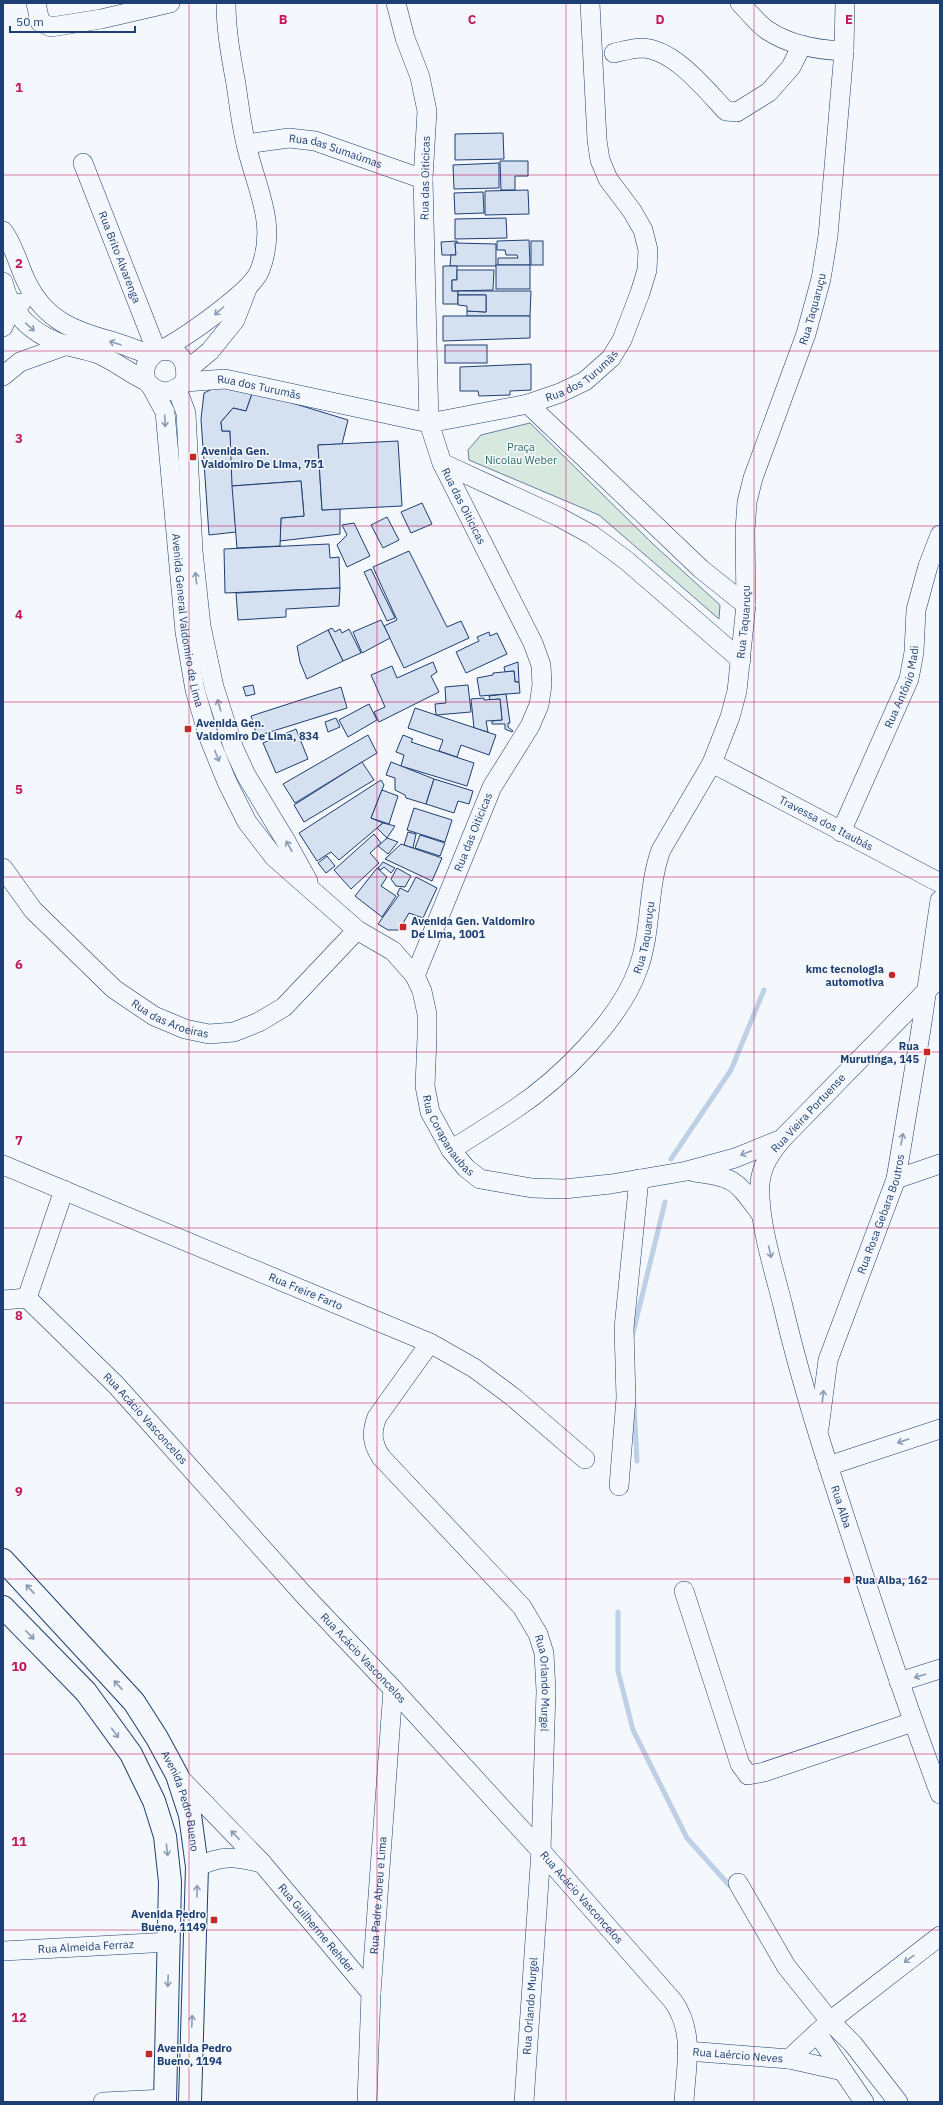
<svg xmlns="http://www.w3.org/2000/svg" width="943" height="2105" font-family="'IBM Plex Sans',sans-serif">
<rect width="100%" height="100%" fill="#f4f7fb"/>
<polygon fill="#d7e8df" stroke="#687fa3" points="530,423 654,545 720,605 719,619 599,515 469,460 468,450 481,435"/>
<g fill="none" stroke-linecap="round" stroke-linejoin="round">
<g stroke="#bed0e5" stroke-width="5">
<polyline points="671,1159 731,1070 764,990"/>
<polyline points="632,1337 665,1202"/>
<polyline points="634,1404 637,1461"/>
<polyline points="618,1612 618,1671 633,1730 687,1838 729,1885"/>
</g>
</g>
<g fill="#d5e0f0" stroke="#1d3f73">
<polygon points="503,133 504,159 455,160 455,134"/>
<polygon points="500,161 528,161 528,176 515,176 515,190 501,190"/>
<polygon points="499,163 499,188 454,189 453,165"/>
<polygon points="528,190 529,214 485,215 485,191"/>
<polygon points="483,192 484,213 455,214 454,193"/>
<polygon points="506,218 507,238 455,239 455,219"/>
<polygon points="529,240 530,265 498,265 498,258 518,258 517,255 506,255 505,250 497,250 497,241"/>
<polygon points="457,241 458,243 455,243 456,255 442,255 441,242"/>
<rect x="531" y="241" width="12" height="24"/>
<polygon points="455,243 496,244 496,266 450,266 451,255 456,255"/>
<rect x="496" y="265" width="34" height="24"/>
<polygon points="443,266 457,266 457,280 452,280 452,291 458,291 458,304 443,304"/>
<polygon points="457,270 494,270 493,290 452,291 452,280 457,280"/>
<polygon points="458,291 531,291 530,316 467,316 467,311 486,312 486,295 458,295"/>
<polygon points="458,295 486,295 486,312 467,311 467,306 458,305"/>
<polygon points="443,316 530,316 530,338 443,341"/>
<rect x="445" y="345" width="42" height="18"/>
<polygon points="531,364 531,390 510,391 510,395 479,396 478,391 460,391 460,367"/>
<polygon points="216,387 253,391 246,411 233,408 221,422 222,431 230,431 236,532 209,535 201,419 204,393"/>
<polygon points="253,391 348,420 342,444 318,445 322,510 340,509 340,534 280,541 281,518 304,516 301,481 232,486 230,431 222,431 221,422 233,408 246,411"/>
<polygon points="398,441 402,506 322,510 318,445"/>
<polygon points="301,481 304,516 281,518 280,546 237,548 232,486"/>
<polygon points="422,503 432,524 411,533 401,512"/>
<polygon points="387,517 399,540 383,548 371,525"/>
<polygon points="354,523 370,556 347,567 337,545 347,535 342,525"/>
<polygon points="329,544 330,558 339,557 340,588 225,593 224,549"/>
<polygon points="409,551 447,627 461,621 469,638 404,668 384,626 397,620 373,567"/>
<polygon points="371,569 395,618 387,621 364,572"/>
<polygon points="340,588 339,606 286,609 286,617 238,620 236,593"/>
<polygon points="381,620 390,638 362,653 353,632"/>
<polygon points="332,628 335,632 340,629 342,633 349,629 361,653 343,661 328,630"/>
<polygon points="328,630 343,661 307,679 300,662 297,646"/>
<polygon points="489,632 490,636 497,633 507,654 466,673 456,652 479,641 477,637"/>
<polygon points="433,662 437,672 431,676 439,692 379,722 374,712 385,707 371,675 392,666 397,678"/>
<polygon points="518,662 519,682 515,682 514,671 505,672 504,667"/>
<polygon points="514,671 515,682 519,682 520,693 480,696 477,678 493,675 493,673"/>
<polygon points="253,685 255,694 246,696 243,687"/>
<polygon points="468,685 471,712 436,715 435,704 446,703 445,687"/>
<polygon points="341,687 347,708 257,736 251,716"/>
<polygon points="506,694 510,723 508,723 508,727 513,731 512,732 505,729 505,724 492,724 492,721 502,720 500,699 490,700 489,696"/>
<polygon points="484,698 484,700 500,699 502,720 486,721 488,732 474,728 471,699"/>
<polygon points="369,704 377,720 348,737 339,720"/>
<polygon points="415,708 496,735 489,755 461,745 457,757 439,751 443,740 408,728"/>
<polygon points="336,718 340,727 328,732 325,722"/>
<polygon points="296,729 308,759 276,773 263,743"/>
<polygon points="368,735 377,753 295,803 283,784"/>
<polygon points="403,735 413,739 411,742 474,763 467,786 401,766 404,755 396,752"/>
<polygon points="362,762 374,780 304,822 294,805"/>
<polygon points="391,762 434,779 426,804 406,798 405,795 395,790 395,778 386,775"/>
<polygon points="434,779 473,791 469,804 458,801 454,813 426,804"/>
<polygon points="381,780 384,785 371,818 383,823 339,860 331,852 317,861 299,833"/>
<polygon points="382,790 398,796 389,824 371,818"/>
<polygon points="414,808 452,820 445,842 407,830"/>
<polygon points="383,823 395,826 387,838 377,828"/>
<polygon points="408,832 416,834 413,848 404,845"/>
<polygon points="374,834 381,843 370,853 379,863 351,889 334,870"/>
<polygon points="420,835 445,843 440,856 415,848"/>
<polygon points="387,838 398,842 388,854 378,846"/>
<polygon points="401,844 442,858 432,881 385,859"/>
<polygon points="327,856 335,866 326,873 318,863"/>
<polygon points="383,862 395,868 391,873 384,867 381,870 378,868"/>
<polygon points="377,868 387,877 381,886 396,896 382,917 355,896"/>
<polygon points="397,868 411,876 405,887 396,886 391,879"/>
<polygon points="416,877 437,888 423,918 409,913 399,930 388,930 378,924 399,895 397,894 400,888 408,892"/>
</g>
<g fill="none" stroke-linecap="round" stroke-linejoin="round">
<g stroke="#1d3f73" stroke-width="20">
<g id="minor">
<polyline points="36,3 40,22 51,27 101,19 170,3"/>
<path id="s1" d="M396,3L405,38L420,77L427,111L423,179L429,423L442,463L533,643L541,665L542,685L539,705L530,726L492,787L415,976"/>
<path d="M740,3C748,11 757,23 767,30C789,45 818,50 844,51"/>
<path d="M614,53C623,51 633,48 642,48C674,49 705,89 726,111L737,112L769,92L791,67L802,45"/>
<path id="s2" d="M246,144L289,138L315,141L423,179"/>
<path id="s3" d="M83,163L157,352"/>
<path d="M3,231C15,247 18,265 27,283C45,320 74,331 111,341C125,345 138,351 152,355"/>
<path d="M3,282C11,316 35,336 68,346C78,349 88,350 98,354C115,361 129,373 146,381"/>
<polyline points="3,327 12,306 21,303"/>
<path d="M159,351C181,348 188,362 185,382C172,394 159,396 146,381C143,368 146,360 157,352C179,342 252,292 260,270C278,223 256,189 246,144C241,124 239,104 236,84C231,57 226,31 226,3"/>
<polyline points="186,371 210,351 235,320 247,289"/>
<polyline points="3,376 20,362 67,345"/>
<path id="s4" d="M185,382L225,379L429,423L528,404L560,393L585,381L611,358L622,340L640,293L647,270L648,250L643,230L632,211L608,179L600,160L597,140L590,3"/>
<path id="s5" d="M151,386L165,412L185,632L195,690L209,738L227,782L247,822L274,857L357,930L393,951L415,976L422,991L427,1014V1038L425,1086L430,1112L451,1150L466,1168L480,1179L532,1188L564,1189L611,1184L687,1171L735,1158L782,1139"/>
<polyline points="177,389 186,413 193,551 201,626 214,687 234,749 246,775 287,843 308,881"/>
<polyline points="528,404 701,569 746,605"/>
<polyline points="442,463 559,517 592,535 627,561 741,660"/>
<path id="s6" d="M712,763L940,883"/>
<path id="s7" d="M841,832L909,679L914,652L916,610L928,566L940,535"/>
<path id="s8" d="M3,868L33,910L114,989L154,1016L185,1029L209,1034L234,1032L259,1022L284,1007L357,930"/>
<path id="s9" d="M940,977L782,1139C771,1152 761,1166 760,1184C758,1221 774,1270 783,1306C802,1387 828,1466 854,1545C881,1629 909,1712 940,1794"/>
<path id="s10" d="M451,1150C473,1136 494,1123 515,1109C560,1079 620,1020 638,969C652,931 647,888 661,850L712,763L730,717L737,691L746,605L745,531L747,502L753,478L806,334L821,279L828,236L835,156L844,51L845,3"/>
<path id="s11" d="M3,1165L430,1343L474,1368L513,1397L585,1459"/>
<path d="M694,1172C736,1177 736,1181 761,1214"/>
<polyline points="896,1179 940,1164"/>
<polyline points="27,1298 64,1190"/>
<path id="s12" d="M3,1300L27,1298L116,1385L304,1595L393,1689L541,1851L673,2001C695,2032 686,2066 684,2102"/>
<path id="s13" d="M430,1343L377,1417C371,1433 372,1443 381,1457L522,1607L538,1634L544,1653L546,1691L541,1851L524,2102"/>
<path id="s14" d="M819,1428L828,1360L896,1179L921,1029L940,900"/>
<polyline points="828,1466 940,1429"/>
<polyline points="619,1486 626,1398 624,1328 639,1179"/>
<polyline points="684,1591 740,1764 748,1775 764,1772 913,1722"/>
<polyline points="899,1682 940,1669"/>
<path id="s15" d="M177,1775L262,1863L371,1993"/>
<path d="M197,1867C223,1854 235,1857 262,1863"/>
<polyline points="738,1883 786,1966 830,2021 853,2044 898,2102"/>
<path id="s16" d="M3,1951L170,1942"/>
<polyline points="817,2033 864,2102"/>
<path id="s17" d="M687,2051L789,2059L830,2021L940,1936"/>
<polyline points="789,2059 843,2071"/>
<polyline points="103,2102 165,2099"/>
<path id="s18" d="M367,2102L371,1993L393,1689"/>
</g>
</g>
<g stroke="#1d3f73" stroke-width="24">
<g id="major">
<path id="s19" d="M3,1560L134,1702L157,1738L177,1775L190,1815L197,1867L190,2102"/>
<polyline points="3,1607 86,1692 131,1754 154,1801 165,1836 170,1882 165,2102"/>
</g>
</g>
<use href="#minor" stroke="#f4f7fb" stroke-width="19"/>
<use href="#major" stroke="#f4f7fb" stroke-width="22"/>
</g>
<defs><path id="oneway-shaft" d="M-6 0H5M1.5-3L5.5 0L1.5 3" fill="none" stroke-width="1.6" stroke-linecap="round" stroke-linejoin="round"/></defs>
<g stroke="#889bb7">
<use href="#oneway-shaft" transform="translate(219 311) rotate(138)"/>
<use href="#oneway-shaft" transform="translate(30 327) rotate(42)"/>
<use href="#oneway-shaft" transform="translate(115 343) rotate(-163)"/>
<use href="#oneway-shaft" transform="translate(165 421) rotate(87)"/>
<use href="#oneway-shaft" transform="translate(196 578) rotate(-96)"/>
<use href="#oneway-shaft" transform="translate(219 705) rotate(-106)"/>
<use href="#oneway-shaft" transform="translate(217 756) rotate(68)"/>
<use href="#oneway-shaft" transform="translate(289 846) rotate(-119)"/>
<use href="#oneway-shaft" transform="translate(902 1139) rotate(-80)"/>
<use href="#oneway-shaft" transform="translate(746 1153) rotate(158)"/>
<use href="#oneway-shaft" transform="translate(770 1252) rotate(77)"/>
<use href="#oneway-shaft" transform="translate(823 1396) rotate(-83)"/>
<use href="#oneway-shaft" transform="translate(903 1441) rotate(161)"/>
<use href="#oneway-shaft" transform="translate(30 1589) rotate(-133)"/>
<use href="#oneway-shaft" transform="translate(30 1635) rotate(46)"/>
<use href="#oneway-shaft" transform="translate(920 1676) rotate(164)"/>
<use href="#oneway-shaft" transform="translate(118 1685) rotate(-133)"/>
<use href="#oneway-shaft" transform="translate(115 1733) rotate(54)"/>
<use href="#oneway-shaft" transform="translate(235 1835) rotate(-134)"/>
<use href="#oneway-shaft" transform="translate(167 1850) rotate(84)"/>
<use href="#oneway-shaft" transform="translate(197 1891) rotate(-89)"/>
<use href="#oneway-shaft" transform="translate(909 1959) rotate(144)"/>
<use href="#oneway-shaft" transform="translate(168 1981) rotate(92)"/>
<use href="#oneway-shaft" transform="translate(192 2021) rotate(-88)"/>
</g>
<path fill="none" stroke="#c2185b" stroke-width="1" stroke-opacity="0.55" d="M189,3V2102M377,3V2102M566,3V2102M754,3V2102M3,175H940M3,351H940M3,526H940M3,702H940M3,877H940M3,1052H940M3,1228H940M3,1403H940M3,1579H940M3,1754H940M3,1930H940"/>
<g fill="#c62828" stroke="#f4f7fb" stroke-width="1.5">
<rect x="189" y="453" width="8" height="8" rx="2"/>
<rect x="184" y="725" width="8" height="8" rx="2"/>
<rect x="399" y="923" width="8" height="8" rx="2"/>
<circle cx="892" cy="975" r="4"/>
<rect x="923" y="1048" width="8" height="8" rx="2"/>
<rect x="843" y="1576" width="8" height="8" rx="2"/>
<rect x="210" y="1916" width="8" height="8" rx="2"/>
<rect x="145" y="2050" width="8" height="8" rx="2"/>
</g>
<g text-anchor="middle" dominant-baseline="central" stroke-width="3" stroke-linejoin="round" paint-order="stroke">
<g font-size="11" fill="#1d3f73" stroke="#f4f7fb">
<text stroke="none"><textPath href="#s2" startOffset="92">Rua das Sumaúmas</textPath></text>
<text transform="translate(425 178) rotate(-89)">Rua das Oiticicas</text>
<text stroke="none"><textPath href="#s3" startOffset="101">Rua Brito Alvarenga</textPath></text>
<text stroke="none"><textPath href="#s10" startOffset="957">Rua Taquaruçu</textPath></text>
<text stroke="none"><textPath href="#s4" startOffset="411">Rua dos Turumãs</textPath></text>
<text stroke="none"><textPath href="#s4" startOffset="75">Rua dos Turumãs</textPath></text>
<text stroke="none"><textPath href="#s1" startOffset="515">Rua das Oiticicas</textPath></text>
<text stroke="none"><textPath href="#s5" startOffset="239">Avenida General Valdomiro de Lima</textPath></text>
<text stroke="none"><textPath href="#s10" startOffset="633">Rua Taquaruçu</textPath></text>
<text stroke="none"><textPath href="#s7" startOffset="158">Rua Antônio Madi</textPath></text>
<text stroke="none"><textPath href="#s6" startOffset="129">Travessa dos Itaubás</textPath></text>
<text transform="translate(473 832) rotate(-68)">Rua das Oiticicas</text>
<text stroke="none"><textPath href="#s10" startOffset="297">Rua Taquaruçu</textPath></text>
<text stroke="none"><textPath href="#s8" startOffset="229">Rua das Aroeiras</textPath></text>
<text transform="translate(808 1113) rotate(-47)">Rua Vieira Portuense</text>
<text stroke="none"><textPath href="#s5" startOffset="849">Rua Corapanaubas</textPath></text>
<text stroke="none"><textPath href="#s14" startOffset="224">Rua Rosa Gebara Boutros</textPath></text>
<text stroke="none"><textPath href="#s11" startOffset="328">Rua Freire Farto</textPath></text>
<text stroke="none"><textPath href="#s12" startOffset="193">Rua Acácio Vasconcelos</textPath></text>
<text stroke="none"><textPath href="#s9" startOffset="611">Rua Alba</textPath></text>
<text stroke="none"><textPath href="#s12" startOffset="517">Rua Acácio Vasconcelos</textPath></text>
<text stroke="none"><textPath href="#s13" startOffset="420">Rua Orlando Murgel</textPath></text>
<text stroke="none"><textPath href="#s19" startOffset="304">Avenida Pedro Bueno</textPath></text>
<text stroke="none"><textPath href="#s18" startOffset="207">Rua Padre Abreu e Lima</textPath></text>
<text stroke="none"><textPath href="#s12" startOffset="841">Rua Acácio Vasconcelos</textPath></text>
<text stroke="none"><textPath href="#s15" startOffset="207">Rua Guilherme Rehder</textPath></text>
<text stroke="none"><textPath href="#s16" startOffset="83">Rua Almeida Ferraz</textPath></text>
<text transform="translate(530 2006) rotate(-86)">Rua Orlando Murgel</text>
<text stroke="none"><textPath href="#s17" startOffset="51">Rua Laércio Neves</textPath></text>
</g>
<g font-size="11" fill="#2c6c60" stroke="#f4f7fb">
<text x="521" y="447">Praça<tspan x="521" dy="13">Nicolau Weber</tspan></text>
</g>
<g font-size="11" font-weight="bold" fill="#1d3f73" stroke="#f4f7fb" text-anchor="start">
<text x="201" y="451">Avenida Gen.<tspan x="201" dy="13">Valdomiro De Lima, 751</tspan></text>
<text x="196" y="723">Avenida Gen.<tspan x="196" dy="13">Valdomiro De Lima, 834</tspan></text>
<text x="411" y="921">Avenida Gen. Valdomiro<tspan x="411" dy="13">De Lima, 1001</tspan></text>
<text x="884" y="969" text-anchor="end">kmc tecnologia<tspan x="884" dy="13">automotiva</tspan></text>
<text x="919" y="1046" text-anchor="end">Rua<tspan x="919" dy="13">Murutinga, 145</tspan></text>
<text x="855" y="1580">Rua Alba, 162</text>
<text x="206" y="1914" text-anchor="end">Avenida Pedro<tspan x="206" dy="13">Bueno, 1149</tspan></text>
<text x="157" y="2048">Avenida Pedro<tspan x="157" dy="13">Bueno, 1194</tspan></text>
</g>
</g>
<g font-size="13" text-anchor="middle" font-weight="bold" fill="#c2185b" stroke="#f4f7fb" stroke-width="3" stroke-linejoin="round" paint-order="stroke">
<text x="283" y="24">B</text>
<text x="472" y="24">C</text>
<text x="660" y="24">D</text>
<text x="849" y="24">E</text>
<text x="19" y="92">1</text>
<text x="19" y="268">2</text>
<text x="19" y="443">3</text>
<text x="19" y="619">4</text>
<text x="19" y="794">5</text>
<text x="19" y="969">6</text>
<text x="19" y="1145">7</text>
<text x="19" y="1320">8</text>
<text x="19" y="1496">9</text>
<text x="19" y="1671">10</text>
<text x="19" y="1846">11</text>
<text x="19" y="2022">12</text>
</g>
<rect width="943" height="2105" fill="none" stroke="#1d3f73" stroke-width="8"/>
<path d="M10 26v6h125v-6" fill="none" stroke="#1d3f73" stroke-width="2"/>
<text x="16" y="26" font-size="12" fill="#1d3f73" stroke="#f4f7fb" stroke-width="3" paint-order="stroke">50 m</text>
</svg>
